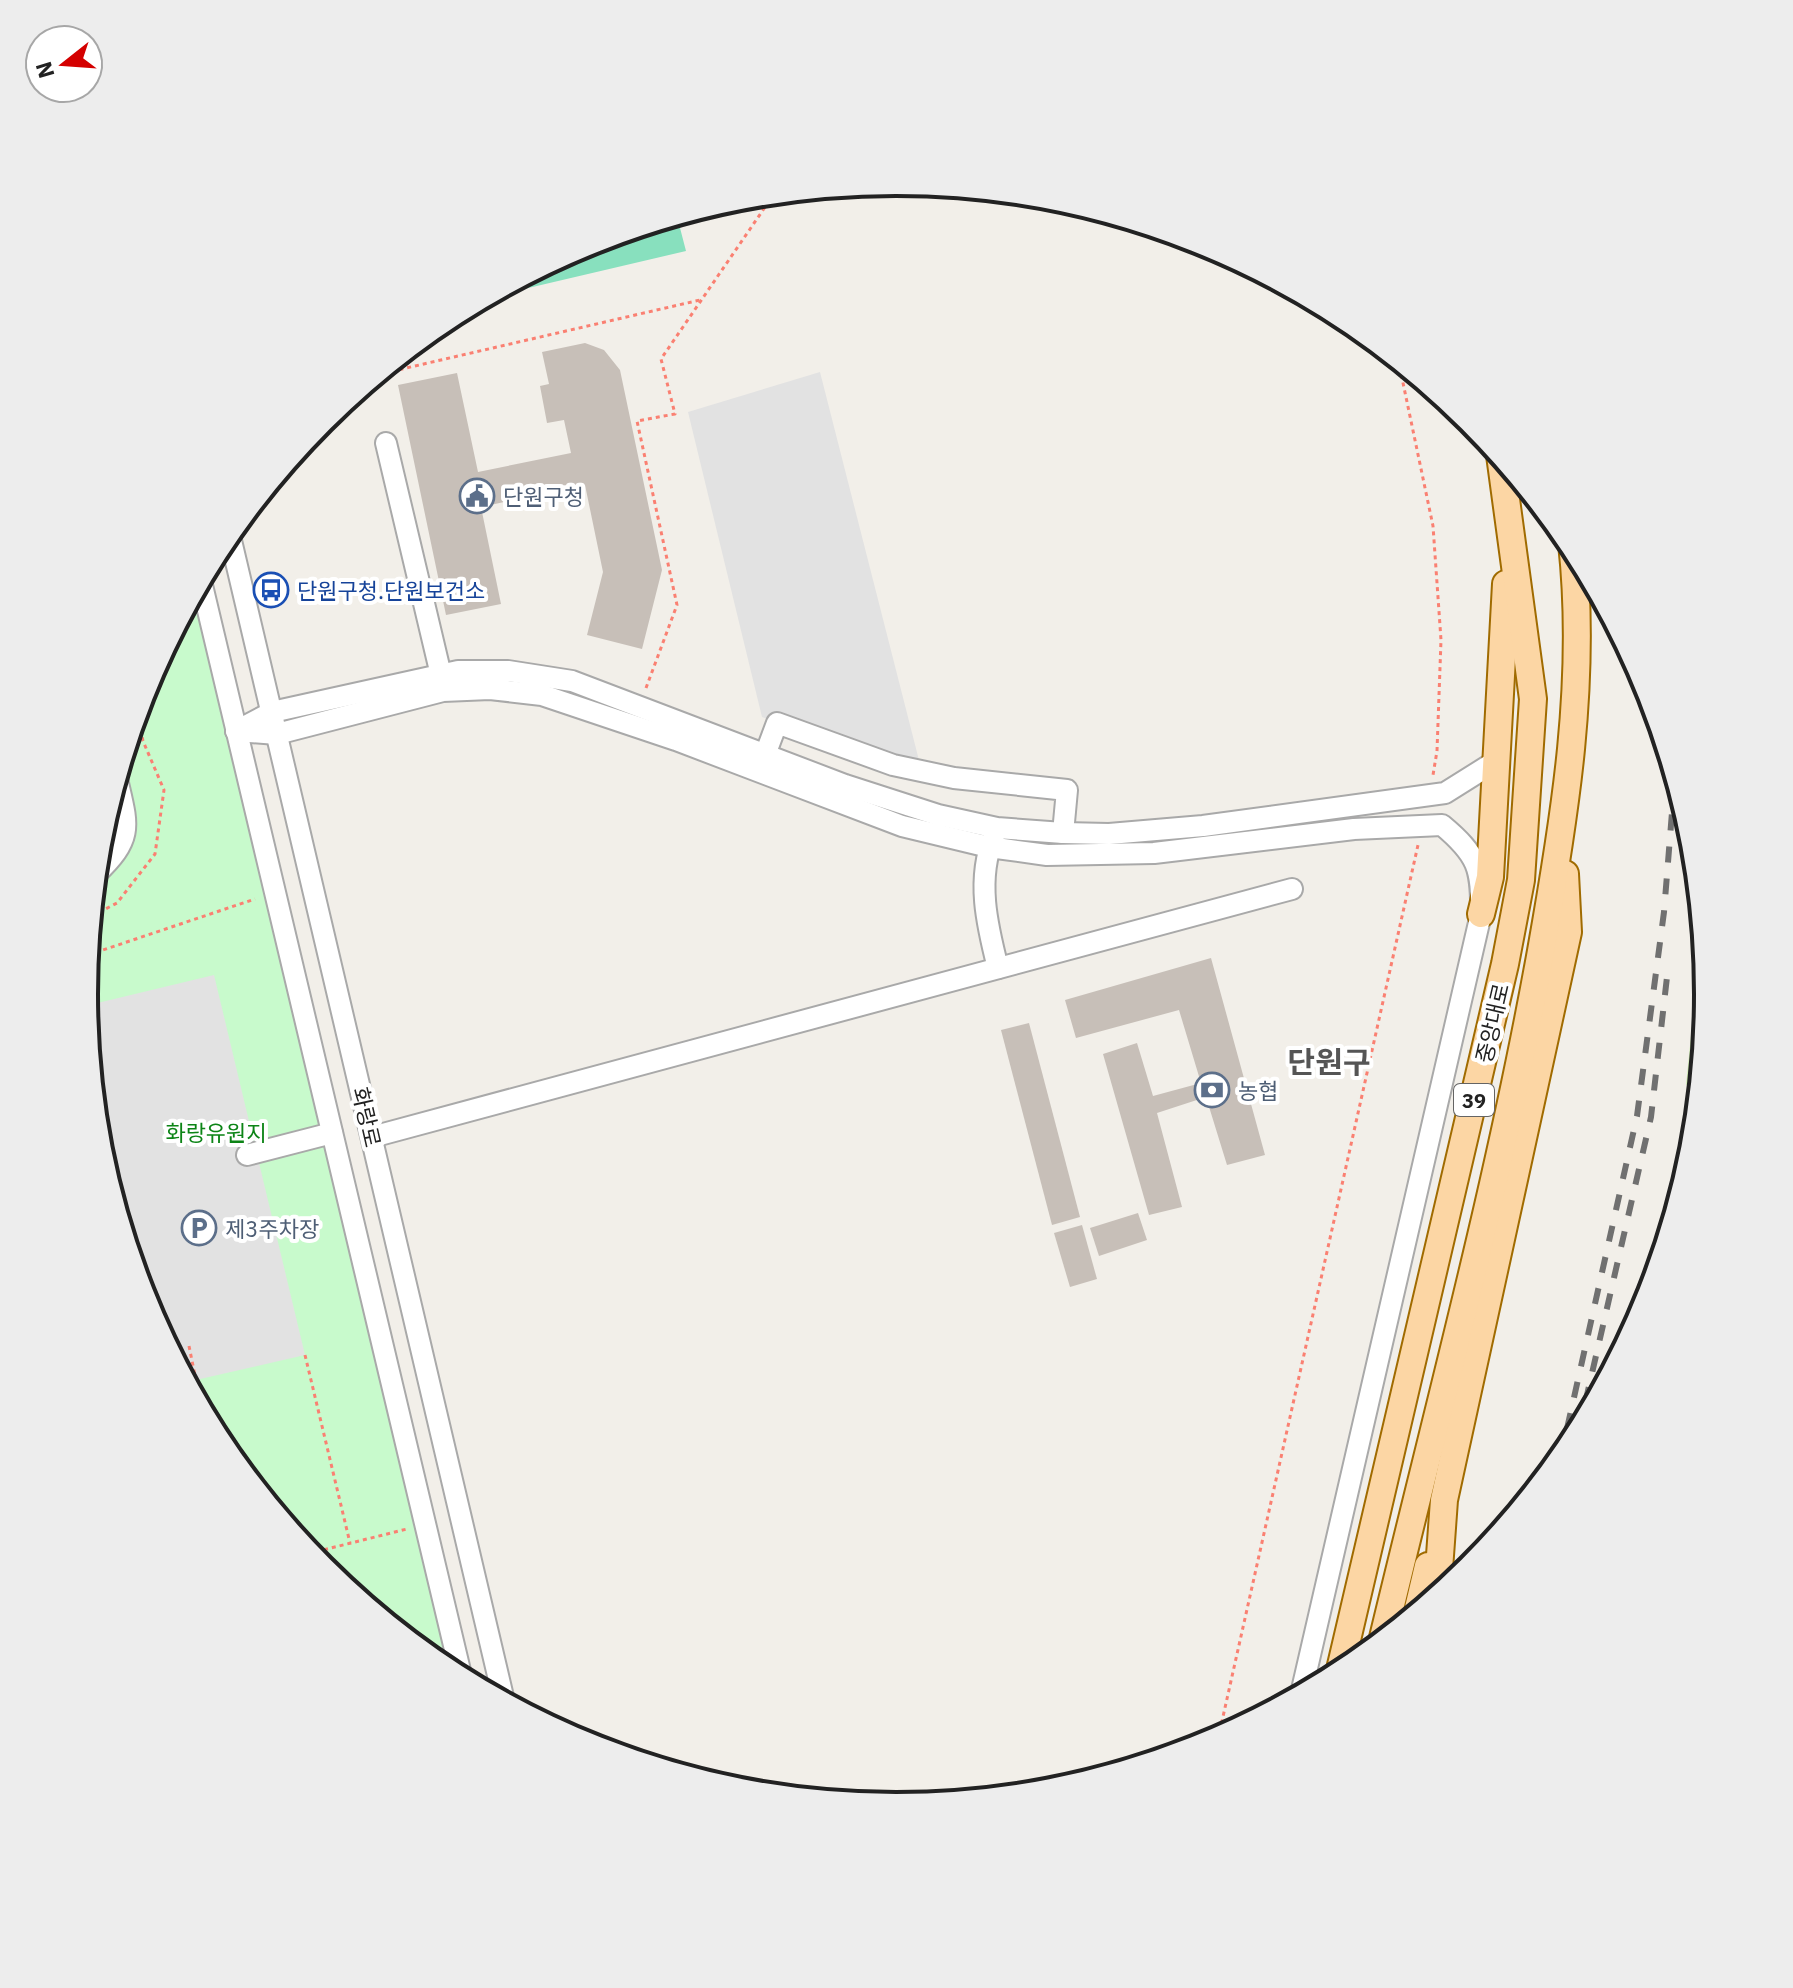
<svg xmlns="http://www.w3.org/2000/svg" width="1793" height="1988" font-family="'IBM Plex Sans','Noto Sans KR',sans-serif">
<rect width="100%" height="100%" fill="#f2efe9"/>
<polygon fill="#cdebb0" points="1702,927 1709,994 1701,1074 1686,1085"/>
<polygon fill="#c8facc" points="206,570 463,1679 445,1669 322,1568 221,1445 146,1304 100,1152 84,994 100,835 146,683"/>
<polygon fill="#88e0be" points="684,214 674,224 679,224 686,251 481,299 574,249 629,236 628,231"/>
<g fill="#e2e2e2">
<polygon points="820,372 923,776 762,717 688,412"/>
<polygon points="214,975 305,1355 187,1382 146,1305 100,1152 85,1006"/>
</g>
<g fill="#c7bfb8">
<polygon points="585,343 604,350 620,370 662,570 642,649 587,635 603,572 585,485 481,507 501,604 446,615 398,385 457,373 478,472 571,453 564,420 547,423 540,386 549,384 542,352"/>
<polygon points="1211,958 1265,1155 1227,1165 1206,1097 1157,1113 1182,1207 1149,1215 1103,1054 1137,1043 1153,1096 1201,1083 1179,1010 1076,1038 1065,1000"/>
<polygon points="1029,1023 1080,1217 1052,1225 1001,1030"/>
<polygon points="1138,1213 1147,1240 1099,1256 1090,1228"/>
<polygon points="1082,1225 1097,1279 1070,1287 1054,1233"/>
</g>
<g fill="none" stroke-linecap="round" stroke-linejoin="round">
<g stroke="#a9a9a9" stroke-width="24">
<g id="minor">
<polyline points="386,443 441,675"/>
<polyline points="229,532 504,1701"/>
<polyline points="201,581 462,1679"/>
<path d="M236,731L277,734L443,691L490,689L542,695L676,740L902,826L989,847L1047,855L1154,853L1354,829L1442,825C1478,855 1482,869 1481,914L1301,1694"/>
<polyline points="236,731 272,712 458,671 508,671 572,681 845,785 938,815 997,828 1063,833 1109,834 1203,826 1445,793 1496,761"/>
<polyline points="765,755 777,723 893,765 954,778 1067,790 1063,833"/>
<path d="M994,836C976,879 987,925 998,968"/>
<path d="M96,874C134,838 128,826 117,779"/>
<polyline points="372,1137 1292,889"/>
<polyline points="247,1155 332,1133"/>
</g>
</g>
<g stroke="#a06b00" stroke-width="30">
<g id="major">
<polyline points="1481,914 1490,877 1506,584"/>
<polyline points="1437,1597 1444,1500 1568,932 1565,874"/>
<polyline points="1417,1613 1428,1566"/>
<path d="M1382,1642C1437,1412 1499,1184 1541,951C1565,816 1587,680 1572,543"/>
<polyline points="1339,1674 1505,964 1521,880 1533,699 1500,455"/>
</g>
</g>
<g stroke="#fa8072" stroke-width="3" stroke-dasharray="4 4" stroke-linecap="butt">
<polyline points="1398,359 1433,526 1441,640 1437,751 1433,775"/>
<polyline points="316,427 339,420 389,372 700,300"/>
<polyline points="646,688 677,605 637,421 675,414 661,359 774,194"/>
<polyline points="92,916 117,903 155,854 164,790 143,741 137,714"/>
<polyline points="88,955 255,899"/>
<polyline points="189,1346 202,1410"/>
<polyline points="305,1355 350,1543"/>
<polyline points="315,1561 319,1551 407,1529"/>
<polyline points="1218,1739 1418,845"/>
</g>
<use href="#minor" stroke="#fff" stroke-width="20"/>
<use href="#major" stroke="#fcd6a4" stroke-width="26"/>
<g stroke="#707070" stroke-width="6" stroke-dasharray="16 16" stroke-linecap="butt">
<polyline points="1682,838 1685,806"/>
<polyline points="1578,1434 1651,1117 1667,977"/>
<polyline points="1560,1460 1637,1116 1664,912 1675,775"/>
</g>
</g>
<defs>
<g id="civic-ring" transform="scale(1.8)"><circle r="9.5" fill="#fff" stroke="#5c6f8a" stroke-width="1.5"/><path d="M-.6-6.5H3V-4.5H.6V-3L4-1V1h2V6H-6V1h2V-1L-.6-3ZM-1.2 2.5V6h2.4V2.5Z" fill="#5c6f8a"/></g>
<g id="bus-ring" transform="scale(1.8)"><circle r="9.5" fill="#fff" stroke="#1a4fb4" stroke-width="1.5"/><path d="M-5-6H5V4H4V6H2V4H-2V6H-4V4H-5ZM-3.5-4V0h7V-4ZM-3.5 1.2v1.5H-2V1.2ZM2 1.2v1.5H3.5V1.2Z" fill="#1a4fb4"/></g>
<g id="bank-ring" transform="scale(1.8)"><circle r="9.5" fill="#fff" stroke="#5c6f8a" stroke-width="1.5"/><path d="M-6-4H6V4H-6ZM0-2.3a2.3 2.3 0 1 0 0 4.6a2.3 2.3 0 1 0 0-4.6Z" fill="#5c6f8a"/></g>
<g id="parking-ring" transform="scale(1.8)"><circle r="9.5" fill="#fff" stroke="#5c6f8a" stroke-width="1.5"/><path d="M-3.5-5.5H1a3.5 3.5 0 0 1 0 7H-1V5.5H-3.5ZM-1-3.4V-.6H.8a1.4 1.4 0 0 0 0-2.8Z" fill="#5c6f8a"/></g>
</defs>
<g fill-rule="evenodd">
<use href="#civic-ring" x="477" y="496"/>
<use href="#bus-ring" x="271" y="590"/>
<use href="#bank-ring" x="1212" y="1090"/>
<use href="#parking-ring" x="199" y="1228"/>
</g>
<g text-anchor="middle" dominant-baseline="central" stroke-width="8" stroke-linejoin="round" paint-order="stroke">
<rect fill="#fff" stroke="#646464" stroke-width="2" x="1454" y="1084" width="40" height="32" rx="6"/>
<g font-size="20" font-weight="bold" fill="#222">
<text x="1474" y="1100">39</text>
</g>
<g font-size="22" fill="#4e5e75" stroke="#fff" text-anchor="start">
<text x="503" y="496">단원구청</text>
<text x="1238" y="1090">농협</text>
<text x="225" y="1228">제3주차장</text>
</g>
<g font-size="22" fill="#164399" stroke="#fff" text-anchor="start">
<text x="297" y="590">단원구청.단원보건소</text>
</g>
<g font-size="22" fill="#222" stroke="#fff">
<text transform="translate(1492 1023) rotate(-77)">중앙대로</text>
<text transform="translate(367 1117) rotate(77)">화랑로</text>
</g>
<g font-size="22" fill="#0c8416" stroke="#fff">
<text x="216" y="1132">화랑유원지</text>
</g>
<g font-size="30" font-weight="bold" fill="#555" stroke="#fff">
<text x="1329" y="1061">단원구</text>
</g>
</g>
<path d="M0 0H1793V1988H0ZM98 994a798 798 0 1 1 1596 0a798 798 0 1 1-1596 0Z" fill="#ededed" fill-rule="evenodd"/>
<path fill="none" stroke="#222" stroke-width="4" d="M98 994a798 798 0 1 1 1596 0a798 798 0 1 1-1596 0Z"/>
<g transform="translate(64 64) rotate(253)"><circle r="38" fill="#ffffff" stroke="#a7a7a7" stroke-width="2"/>
<path d="M0-6L14 30L0 20L-14 30Z" fill="#d40000"/>
<text y="-12" font-size="22" font-weight="bold" text-anchor="middle" fill="#222222">N</text>
</g>
</svg>
